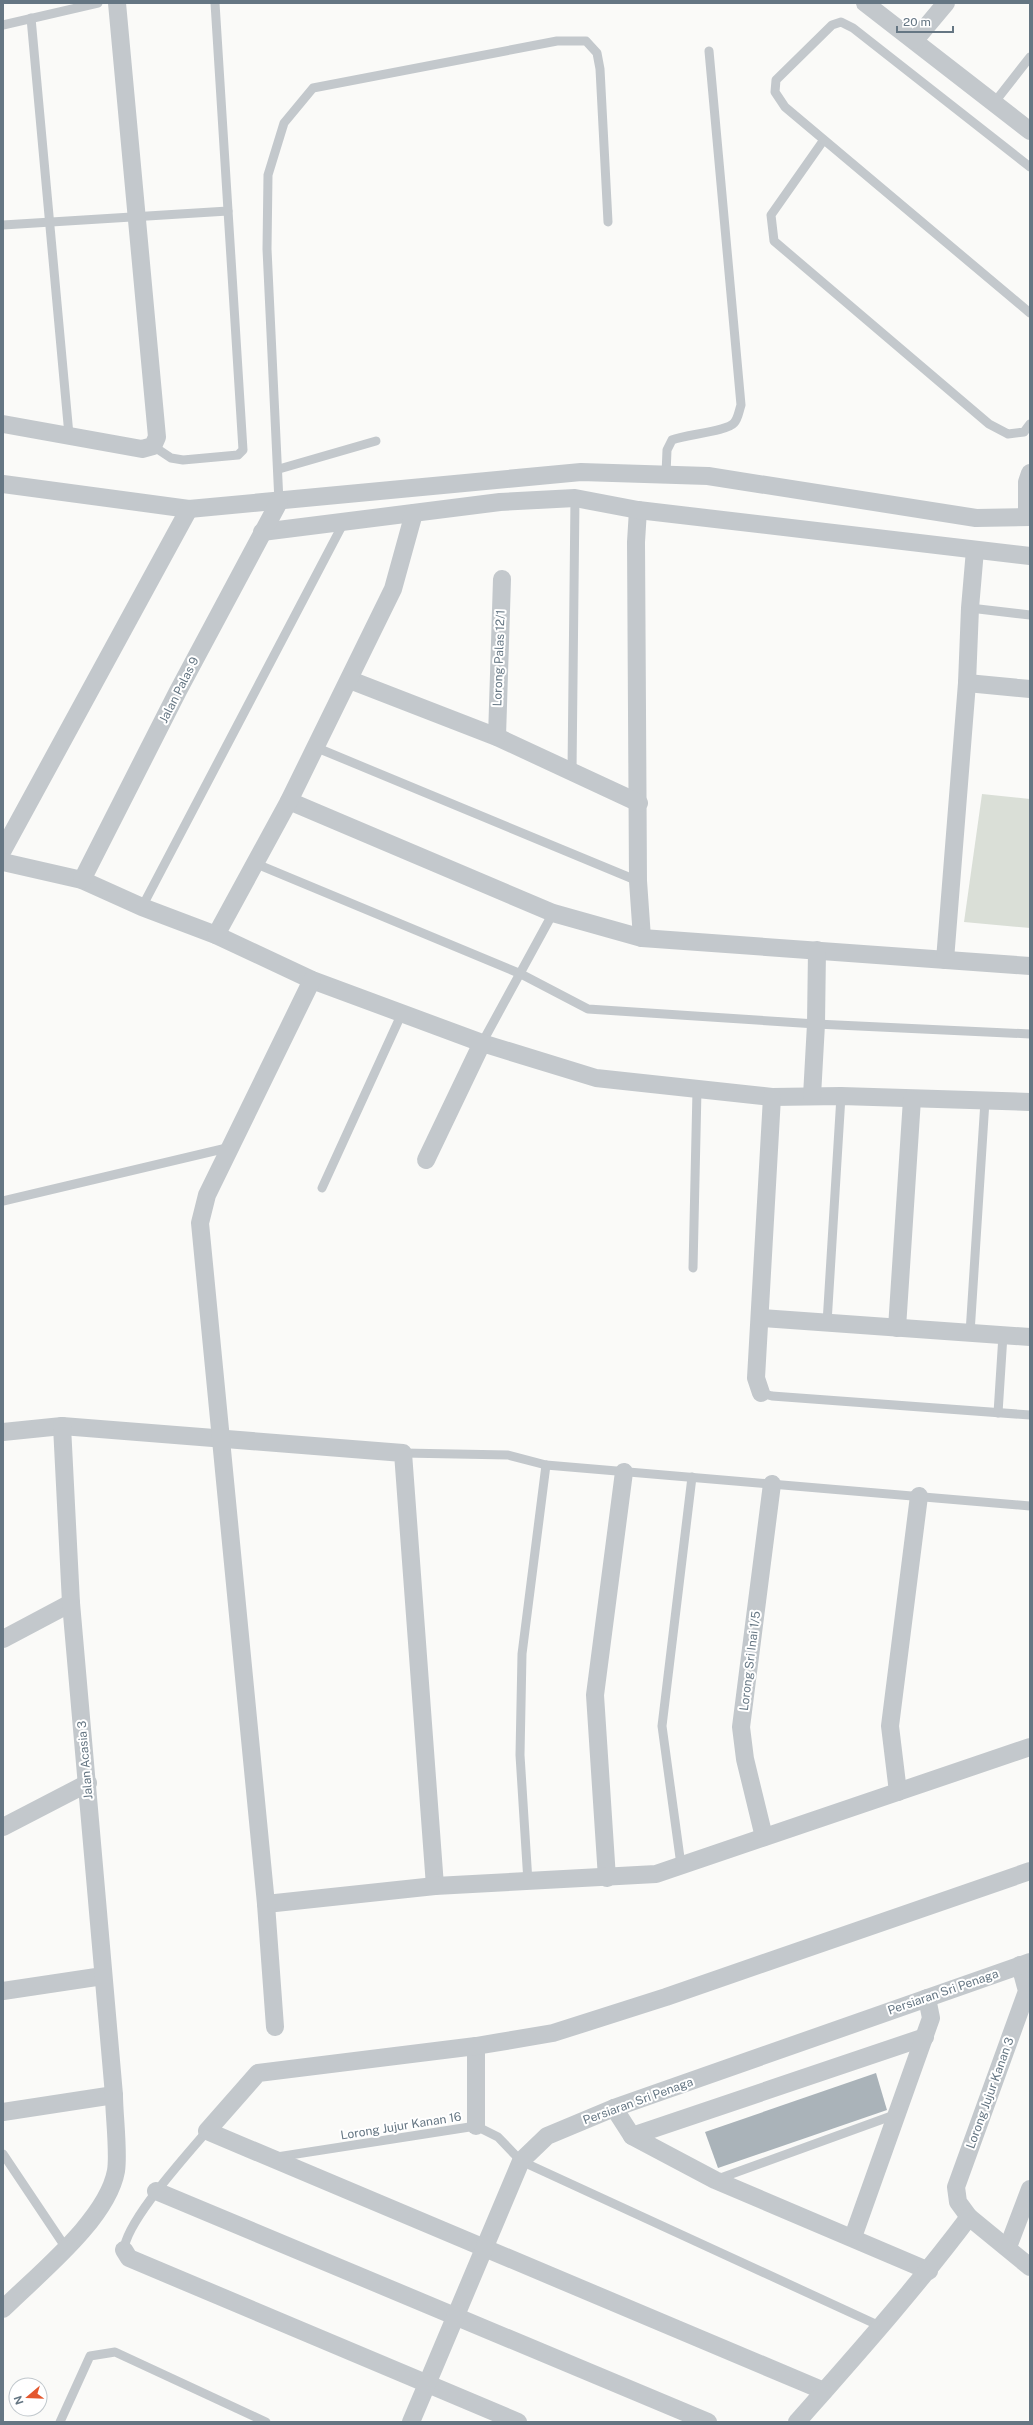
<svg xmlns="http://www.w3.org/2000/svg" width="1033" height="2425" font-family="'Public Sans',sans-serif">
<rect width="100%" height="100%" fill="#fafaf8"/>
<polygon fill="#dadfd7" points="982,794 1030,799 1030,928 964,922"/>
<polygon fill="#aab3b9" points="876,2073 887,2110 718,2168 705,2132"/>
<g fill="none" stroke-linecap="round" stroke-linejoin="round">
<g stroke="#c3c8cc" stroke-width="9">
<polyline points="31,18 69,435"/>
<polyline points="3,25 98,3"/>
<polyline points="994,103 1030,57"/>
<polyline points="823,141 771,215 774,241 989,424 1008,434 1024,432 1030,424"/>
<polyline points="1030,167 853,28 841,22 832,25 776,80 775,92 785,107 1030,313"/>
<polyline points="3,225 228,211"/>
<polyline points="153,446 171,458 183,460 238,455 243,450 215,3"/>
<polyline points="279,469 376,441"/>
<path d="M666,474L667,450L672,440C686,434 726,432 734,423C738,419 739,411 741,405L709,51"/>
<polyline points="279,502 267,249 268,175 284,123 313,88 557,41 586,41 597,53 600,69 608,222"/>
<polyline points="970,608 1030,615"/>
<polyline points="315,747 638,881"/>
<polyline points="572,772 575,498"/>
<polyline points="254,863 521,974 588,1009 816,1024 1030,1034"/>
<polyline points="142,907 344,522"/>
<polyline points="482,1043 553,913"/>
<polyline points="322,1188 402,1013"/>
<polyline points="3,1201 231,1147"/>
<polyline points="693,1268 697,1090"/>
<polyline points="827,1323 841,1096"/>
<polyline points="970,1333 985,1101"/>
<polyline points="761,1393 772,1396 1030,1415"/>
<polyline points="998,1413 1003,1335"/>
<polyline points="403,1453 508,1455 546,1465 1030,1506"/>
<polyline points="681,1865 662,1726 692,1477"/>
<polyline points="528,1882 520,1755 522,1654 546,1465"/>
<polyline points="3,2154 66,2248"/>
<polyline points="277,2157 476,2126 498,2137 521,2161 882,2327"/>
<polyline points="715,2180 897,2114"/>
<path d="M124,2250C126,2221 187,2155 207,2131"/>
<polyline points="60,2422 90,2356 115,2352 266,2422"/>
</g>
<g stroke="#c3c8cc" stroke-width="18">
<polyline points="865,3 1030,131"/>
<polyline points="915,40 946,3"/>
<polyline points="3,424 142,449 153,446 157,437 117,3"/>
<polyline points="3,484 189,509 581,472 708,476 976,518 1030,517"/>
<polyline points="638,510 636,542 638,881 642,938"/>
<polyline points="1027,517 1027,482 1030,473"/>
<polyline points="262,532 500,502 575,498 638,510 1030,556"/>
<polyline points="350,680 497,737 639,803"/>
<polyline points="967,683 1030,689"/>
<polyline points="497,737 502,579"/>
<polyline points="289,801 553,913 642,938 1030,966"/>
<polyline points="3,850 189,509"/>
<polyline points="3,862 82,880 142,907 216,935 312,980 482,1043 596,1078 772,1097 841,1096 1030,1102"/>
<polyline points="82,880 178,691 279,502"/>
<polyline points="216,935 289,801 393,589 414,513"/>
<polyline points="945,960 967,683 970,608 975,550"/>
<polyline points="812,1096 816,1024 817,950"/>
<polyline points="426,1160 482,1043"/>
<polyline points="761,1318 1030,1337"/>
<polyline points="897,1328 912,1099"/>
<polyline points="761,1393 756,1378 772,1097"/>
<polyline points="3,1432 62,1426 403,1453 435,1886"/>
<polyline points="3,1639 71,1603"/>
<polyline points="898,1792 890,1726 919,1496"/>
<polyline points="3,1827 88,1783"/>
<polyline points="764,1837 745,1759 741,1727 772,1484"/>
<polyline points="607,1878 595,1695 624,1472"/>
<polyline points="266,1904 435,1886 656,1874 1030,1747"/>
<polyline points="3,1991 103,1976"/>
<polyline points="275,2027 266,1904 200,1223 207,1195 312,980"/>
<polyline points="614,2108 632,2136 715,2180 929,2271"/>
<polyline points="3,2112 114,2095"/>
<polyline points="476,2126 476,2046"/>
<polyline points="632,2136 925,2037"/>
<polyline points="156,2191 708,2422"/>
<polyline points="969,2217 958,2202 956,2187 1027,1991 1020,1965"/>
<polyline points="853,2237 931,2018 927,1998"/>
<polyline points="1008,2247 1030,2189"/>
<polyline points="124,2250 129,2258 518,2422"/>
<path d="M3,2309C38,2274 107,2220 116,2171C119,2152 114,2115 114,2095L71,1603L62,1426"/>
<polyline points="824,2391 207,2131 258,2073 476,2046 553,2033 666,1997 1030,1871"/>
<polyline points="411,2422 521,2161 547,2136 614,2108 1030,1962"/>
<path d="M797,2422C856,2355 915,2289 969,2217L1030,2267"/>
</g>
</g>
<g text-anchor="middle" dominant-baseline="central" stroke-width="4" stroke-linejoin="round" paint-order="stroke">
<g font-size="12" fill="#657683" stroke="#fff">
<text transform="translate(499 658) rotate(-88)">Lorong Palas 12/1</text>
<text transform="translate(179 690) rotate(-63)">Jalan Palas 9</text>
<text transform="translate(750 1661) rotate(-83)">Lorong Sri Inai 1/5</text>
<text transform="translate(85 1760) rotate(-95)">Jalan Acasia 3</text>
<text transform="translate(943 1992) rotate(-19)">Persiaran Sri Penaga</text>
<text transform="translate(990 2093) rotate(-70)">Lorong Jujur Kanan 3</text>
<text transform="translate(638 2101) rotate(-20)">Persiaran Sri Penaga</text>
<text transform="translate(401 2126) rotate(-9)">Lorong Jujur Kanan 16</text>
</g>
</g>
<rect width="1033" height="2425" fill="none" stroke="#657683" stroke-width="8"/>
<g transform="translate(28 2397) rotate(251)"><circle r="19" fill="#ffffff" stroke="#c1c8cd"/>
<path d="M0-3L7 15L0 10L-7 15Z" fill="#e4572e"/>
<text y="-6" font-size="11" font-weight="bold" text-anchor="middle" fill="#657683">N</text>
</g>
<path d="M897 26v6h56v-6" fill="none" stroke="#657683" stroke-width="2"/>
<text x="903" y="26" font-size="12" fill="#657683" stroke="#ffffff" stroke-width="3" paint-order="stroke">20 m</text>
</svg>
